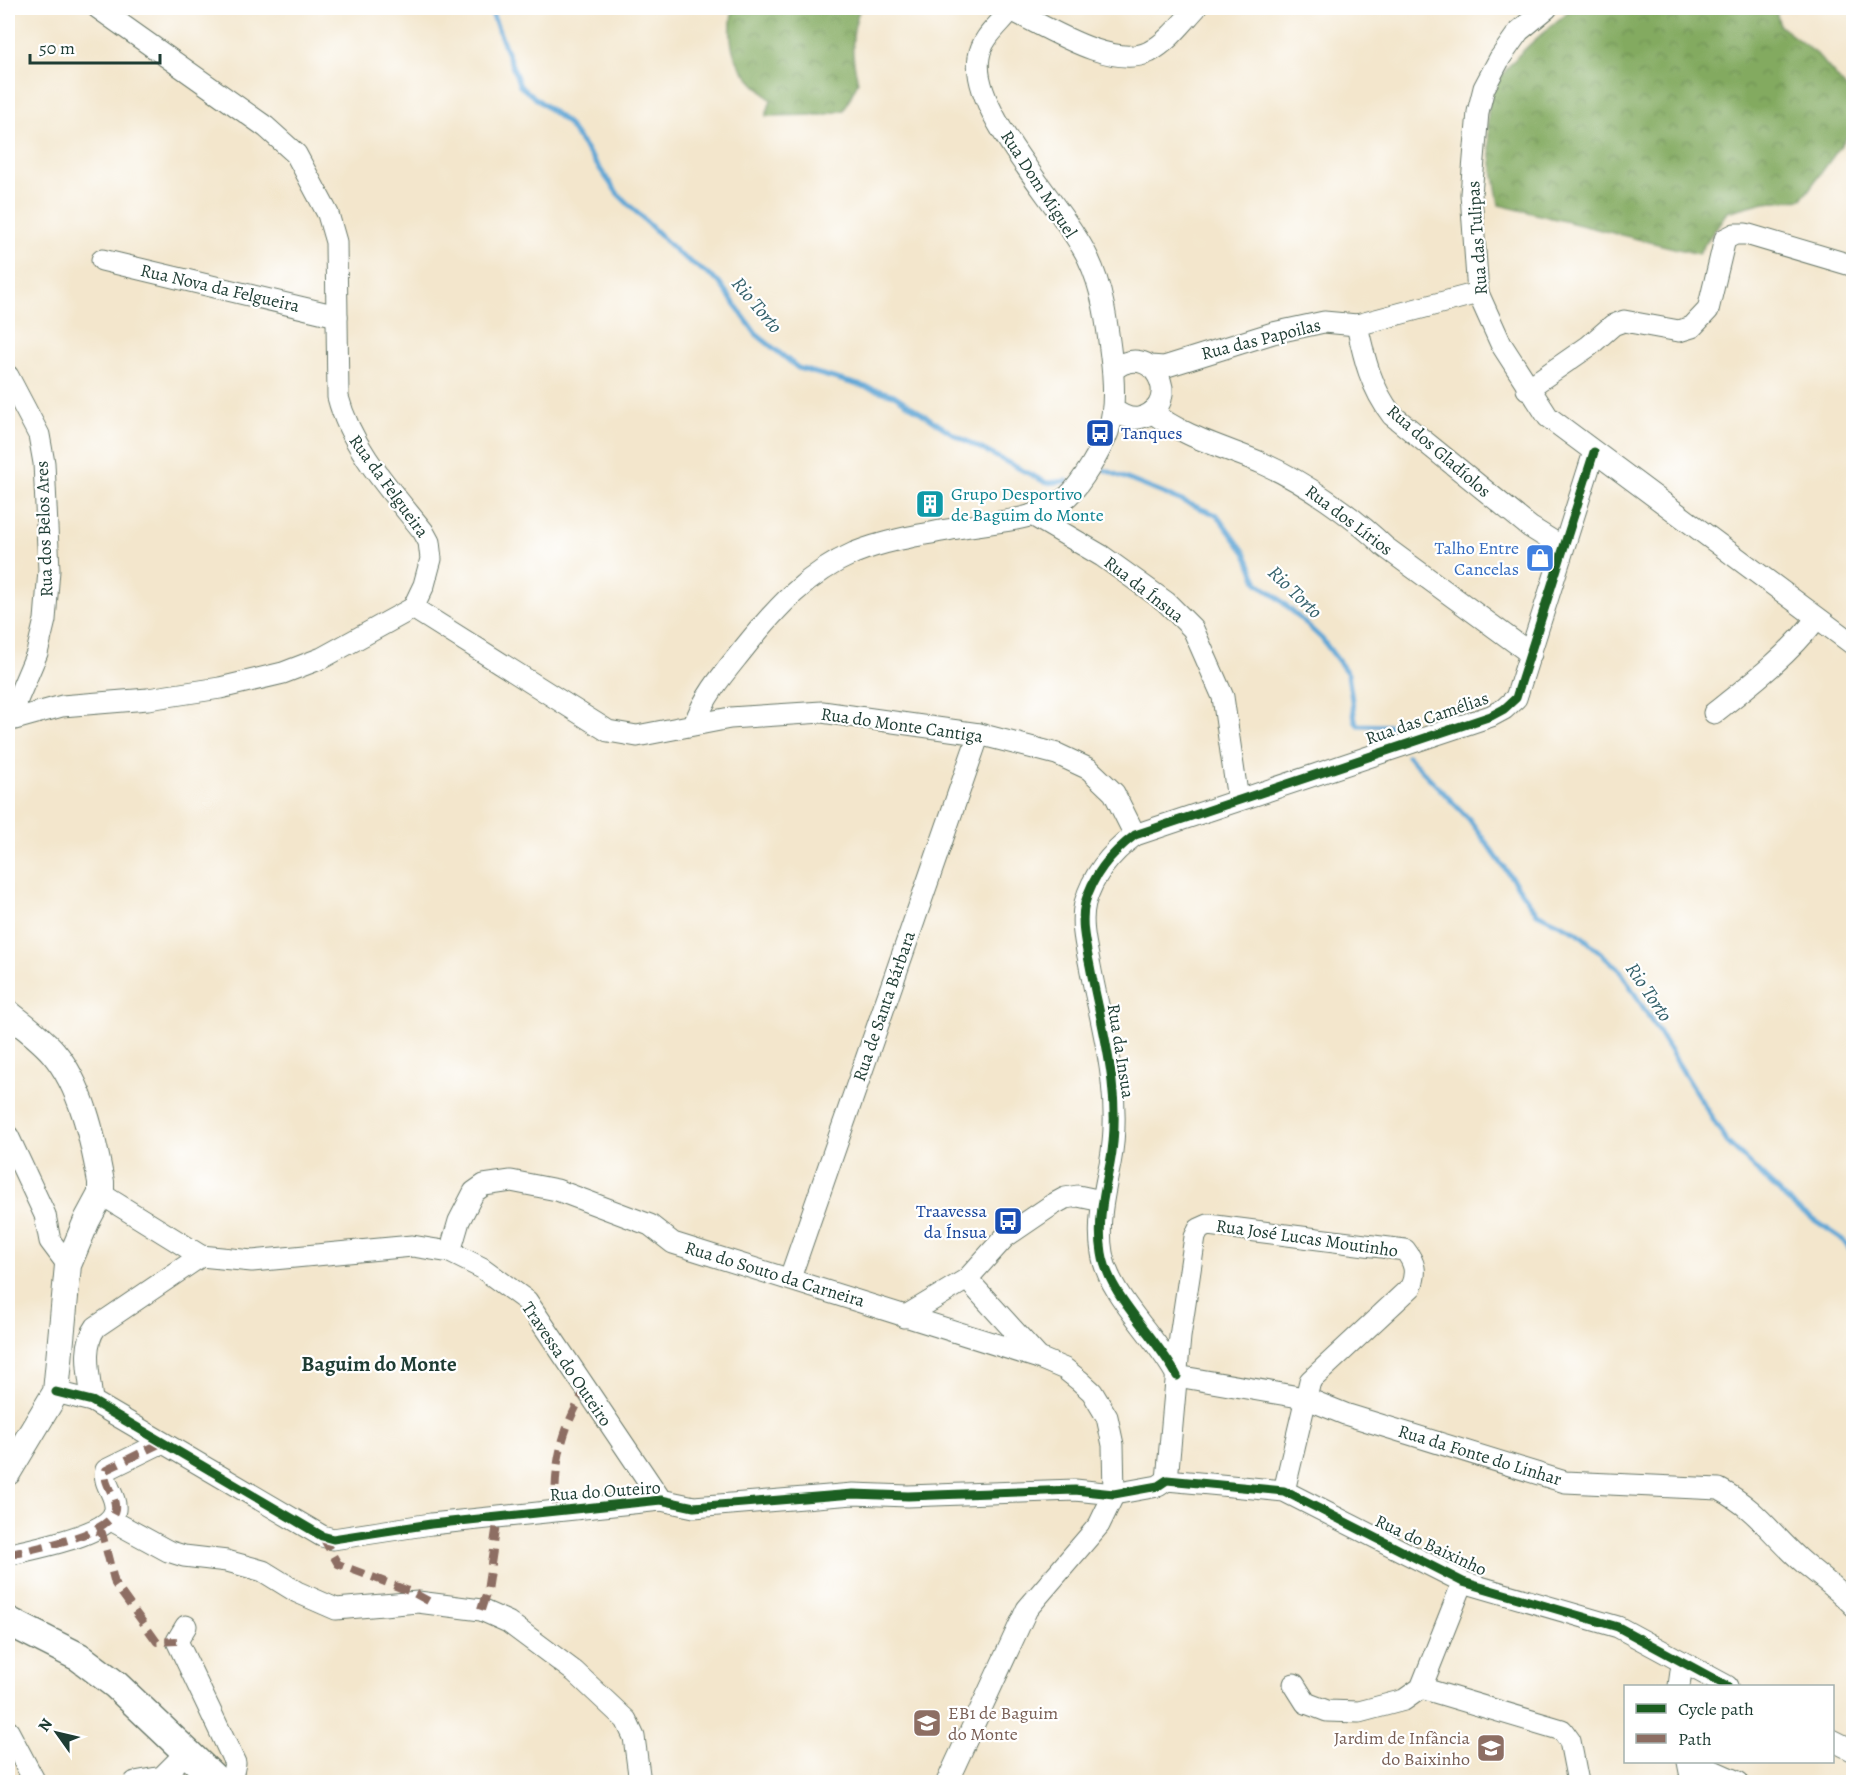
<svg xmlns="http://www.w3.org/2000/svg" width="1861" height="1790" font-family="Alegreya,serif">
<defs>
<pattern id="forest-crowns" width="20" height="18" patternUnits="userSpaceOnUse" patternTransform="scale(1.5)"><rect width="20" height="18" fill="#83aa61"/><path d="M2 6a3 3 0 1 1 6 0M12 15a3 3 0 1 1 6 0" fill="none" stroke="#6b8c51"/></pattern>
</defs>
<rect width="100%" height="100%" fill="#fff"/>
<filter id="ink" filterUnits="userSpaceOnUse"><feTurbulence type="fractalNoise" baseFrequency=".0167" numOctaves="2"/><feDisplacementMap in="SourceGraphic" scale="12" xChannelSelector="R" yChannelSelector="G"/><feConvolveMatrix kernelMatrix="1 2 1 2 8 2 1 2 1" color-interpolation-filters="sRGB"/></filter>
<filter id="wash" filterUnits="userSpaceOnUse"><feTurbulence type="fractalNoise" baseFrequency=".008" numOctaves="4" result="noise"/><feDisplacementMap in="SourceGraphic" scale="24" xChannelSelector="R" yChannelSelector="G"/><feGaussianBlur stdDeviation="1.35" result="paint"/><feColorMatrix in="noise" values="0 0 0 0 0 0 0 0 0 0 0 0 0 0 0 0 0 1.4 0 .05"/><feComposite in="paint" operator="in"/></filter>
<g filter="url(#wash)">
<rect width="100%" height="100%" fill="#f3e6cc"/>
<g fill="url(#forest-crowns)" stroke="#51744a" stroke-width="1.5">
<path d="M733,8H860C850,34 851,55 858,82L844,110L823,115L766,116L771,100C739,70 724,54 733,8Z"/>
<path d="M1572,8H1775L1780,26L1817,54L1853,96V129L1802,199L1764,202L1727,212L1698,254L1499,205C1495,180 1482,118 1491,95C1506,59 1544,33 1572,8Z"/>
</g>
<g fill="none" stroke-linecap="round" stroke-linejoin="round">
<g stroke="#5ea6d5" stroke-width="5">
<polyline points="490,8 520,86 567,123 618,194 679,254 719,282 756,334 798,368 894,395 953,434 1047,483 1067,481"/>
<polyline points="1105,470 1217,515 1246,554 1258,583 1277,597 1322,639 1348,674 1355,720 1358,725 1394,726 1394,738"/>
<polyline points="1408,756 1469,819 1537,913 1577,932 1620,970 1727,1142 1795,1207 1841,1238 1854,1255"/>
</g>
</g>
</g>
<g filter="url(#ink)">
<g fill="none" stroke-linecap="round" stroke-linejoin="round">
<g stroke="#697869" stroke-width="23">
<g id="minor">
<polyline points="1547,8 1519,31 1500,58 1484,88 1478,112 1471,194 1478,293 1501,344 1548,417 1854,645"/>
<path d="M1011,10C1045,26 1112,70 1149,52C1168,42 1182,23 1196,8"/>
<polyline points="102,260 337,316"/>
<path d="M1357,325C1364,358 1371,388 1392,415L1530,527L1562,547"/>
<polyline points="1150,366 1164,367 1273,333 1324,322 1357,325 1478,293"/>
<polyline points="8,376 39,435 44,463 49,570 45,620 37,653 9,719"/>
<polyline points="1527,389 1589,346 1613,325 1624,321 1679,331 1692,327 1708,310 1725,239 1735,234 1746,234 1854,266"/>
<path d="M1113,409C1122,416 1132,421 1143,417C1184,402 1152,338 1113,370"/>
<path d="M1152,412C1183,437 1227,448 1264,464C1304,482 1353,516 1385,547L1531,654"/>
<polyline points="1032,515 1102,556 1166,602 1193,629 1223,697 1238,800"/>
<polyline points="413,608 608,731 637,736 730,718 822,712 979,734 1057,754 1089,769 1114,793 1135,835"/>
<path d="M1714,713C1751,684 1788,656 1817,618"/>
<path d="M8,721L62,706L148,699L220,688L283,673L322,658L413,608L424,585L431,559L429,542L423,531C391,491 351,448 338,397L336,242L328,214L296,154L266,127L98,8"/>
<path d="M695,723C705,694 726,671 745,647C776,608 808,573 854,553C886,540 925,534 958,528C994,521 1039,522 1068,496C1082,483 1101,450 1108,432C1116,409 1114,380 1111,357C1107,324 1103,289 1088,258C1064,207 969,112 979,57C982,36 1001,24 1012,8"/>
<polyline points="8,1136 45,1215 50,1241 68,1265"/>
<polyline points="101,1194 201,1256 252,1261 412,1246 450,1252 482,1268 527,1301 661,1500"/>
<polyline points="450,1252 459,1221 474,1192 484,1185 511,1181 557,1190 650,1225 673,1243 1039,1358 1065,1369 1080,1381 1092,1392 1107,1417 1113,1445 1114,1494 1099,1525 1027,1609 947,1782"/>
<polyline points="790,1278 979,734"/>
<polyline points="967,1279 1039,1358"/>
<polyline points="904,1317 967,1279 1005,1237 1052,1205 1065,1198 1078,1196 1102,1201"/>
<path d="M1177,1376C1157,1337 1108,1295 1102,1253C1097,1223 1104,1193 1110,1164C1115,1138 1115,1108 1112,1082C1108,1043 1097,1004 1090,966C1086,946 1080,923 1085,903C1093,874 1111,853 1135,835L1491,716L1504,709L1516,698L1594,452"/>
<path d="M1177,1376L1305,1398L1345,1414L1565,1482L1719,1489C1759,1510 1772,1536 1804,1563C1821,1577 1838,1590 1854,1606"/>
<polyline points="56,1392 92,1401 322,1536 333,1539 431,1524 661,1500 694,1507 853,1494 908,1496 1075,1490 1114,1494 1158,1486 1167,1480 1284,1491 1463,1582 1618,1627 1727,1686"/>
<path d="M92,1401C90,1377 81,1347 96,1327L201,1256"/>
<path d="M1167,1480L1180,1337L1195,1237L1199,1229L1208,1225L1405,1250C1415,1263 1417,1272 1411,1287L1310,1381L1284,1491"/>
<polyline points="111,1520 168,1551 184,1556 227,1561 263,1571 297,1592 336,1609 418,1602 481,1610 508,1622 575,1672 626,1720 634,1737 640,1782"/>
<path d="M8,1555C32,1548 110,1536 115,1510C117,1495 102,1484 106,1470L161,1443"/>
<polyline points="186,1626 177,1641 235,1763 231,1782"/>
<polyline points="1294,1684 1306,1703 1327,1711 1359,1712 1404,1700 1421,1688 1463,1582"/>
<polyline points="1679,1686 1682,1664"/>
<polyline points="1421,1688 1562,1730 1570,1741 1578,1782"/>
<polyline points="8,1731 35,1782"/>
<polyline points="1832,1740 1854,1751"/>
<polyline points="1688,1762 1692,1782"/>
<polyline points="1693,1762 1738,1782"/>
<polyline points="135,1782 162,1777 187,1752"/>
</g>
</g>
<g stroke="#697869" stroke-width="28">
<path id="tertiary" d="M8,1013C23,1025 40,1037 53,1052C82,1086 93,1139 101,1182V1194L87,1220L68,1265L56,1392L8,1472"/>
</g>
<g stroke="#697869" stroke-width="31">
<polyline id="secondary" points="8,1621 79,1657 116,1685 218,1782"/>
</g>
<use href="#minor" stroke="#fff" stroke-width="21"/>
<use href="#tertiary" stroke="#fff" stroke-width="26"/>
<use href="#secondary" stroke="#fff" stroke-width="28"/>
<g stroke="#8d6e63" stroke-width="8" stroke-dasharray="15 8" stroke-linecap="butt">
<path d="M556,1510C553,1466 562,1428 585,1391"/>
<polyline points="97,1531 102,1533 115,1584 157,1642 177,1641"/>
<polyline points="322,1536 338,1564 414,1593 432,1603"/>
<path d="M8,1555C32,1548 110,1536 115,1510C117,1495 102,1484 106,1470L161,1443"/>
<polyline points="481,1610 487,1591 498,1517"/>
</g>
<g stroke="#fff" stroke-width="13">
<g id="cycleway">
<path d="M1177,1376C1157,1337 1108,1295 1102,1253C1097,1223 1104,1193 1110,1164C1115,1138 1115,1108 1112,1082C1108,1043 1097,1004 1090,966C1086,946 1080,923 1085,903C1093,874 1111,853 1135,835L1491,716L1504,709L1516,698L1594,452"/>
<polyline points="56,1392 92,1401 322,1536 333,1539 431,1524 661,1500 694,1507 853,1494 908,1496 1075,1490 1114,1494 1158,1486 1167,1480 1284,1491 1463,1582 1618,1627 1727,1686"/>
</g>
</g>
<use href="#cycleway" stroke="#1b5e20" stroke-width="9"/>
</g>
</g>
<defs>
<g id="bus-square" transform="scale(1.5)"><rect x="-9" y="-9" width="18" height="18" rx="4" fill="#1a4fb4" stroke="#fff"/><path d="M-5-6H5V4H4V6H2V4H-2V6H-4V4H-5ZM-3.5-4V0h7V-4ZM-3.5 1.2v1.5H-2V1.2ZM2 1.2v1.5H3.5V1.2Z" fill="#fff"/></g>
<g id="building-square" transform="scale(1.5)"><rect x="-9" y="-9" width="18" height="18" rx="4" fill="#0f9aa8" stroke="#fff"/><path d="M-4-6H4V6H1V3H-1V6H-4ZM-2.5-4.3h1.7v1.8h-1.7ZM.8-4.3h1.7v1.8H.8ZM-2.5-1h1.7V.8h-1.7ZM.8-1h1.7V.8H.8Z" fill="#fff"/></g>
<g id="shop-square" transform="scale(1.5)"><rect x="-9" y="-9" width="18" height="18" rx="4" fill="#3f7fe0" stroke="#fff"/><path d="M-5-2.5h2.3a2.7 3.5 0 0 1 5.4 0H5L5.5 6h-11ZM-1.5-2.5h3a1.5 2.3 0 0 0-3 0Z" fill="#fff"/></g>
<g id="school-square" transform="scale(1.5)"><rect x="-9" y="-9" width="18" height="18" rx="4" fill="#8d6e63" stroke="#fff"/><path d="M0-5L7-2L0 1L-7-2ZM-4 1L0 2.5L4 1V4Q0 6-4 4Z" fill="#fff"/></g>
</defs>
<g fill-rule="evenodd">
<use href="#bus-square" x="1100" y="433"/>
<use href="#building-square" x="930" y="504"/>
<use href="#shop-square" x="1540" y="558"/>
<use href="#bus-square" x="1008" y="1221"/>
<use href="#school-square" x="927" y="1723"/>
<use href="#school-square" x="1491" y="1748"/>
</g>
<g text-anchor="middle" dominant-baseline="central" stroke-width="4.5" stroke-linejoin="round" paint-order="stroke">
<g font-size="18" fill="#1f3d34" stroke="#fff">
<text transform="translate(1039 184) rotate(57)">Rua Dom Miguel</text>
<text transform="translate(1477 238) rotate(-94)">Rua das Tulipas</text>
<text transform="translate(220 288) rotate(13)">Rua Nova da Felgueira</text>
<text transform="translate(1261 339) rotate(-14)">Rua das Papoilas</text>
<text transform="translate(1439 451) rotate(41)">Rua dos Gladíolos</text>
<text transform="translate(389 486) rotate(54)">Rua da Felgueira</text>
<text transform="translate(1349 520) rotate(37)">Rua dos Lírios</text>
<text transform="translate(44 529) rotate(-92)">Rua dos Belos Ares</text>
<text transform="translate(1144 589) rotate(38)">Rua da Ínsua</text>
<text transform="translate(1427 718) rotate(-19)">Rua das Camélias</text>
<text transform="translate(902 725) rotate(8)">Rua do Monte Cantiga</text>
<text transform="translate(884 1006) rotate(-71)">Rua de Santa Bárbara</text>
<text transform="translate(1121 1051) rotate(81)">Rua da Insua</text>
<text transform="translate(1307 1238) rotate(8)">Rua José Lucas Moutinho</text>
<text transform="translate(775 1274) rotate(17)">Rua do Souto da Carneira</text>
<text transform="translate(567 1364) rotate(56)">Travessa do Outeiro</text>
<text transform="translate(1480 1455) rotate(17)">Rua da Fonte do Linhar</text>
<text transform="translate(605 1491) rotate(-4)">Rua do Outeiro</text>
<text transform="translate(1431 1545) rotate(25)">Rua do Baixinho</text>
</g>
<g font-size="18" fill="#164399" stroke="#fff" text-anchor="start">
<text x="1121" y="433">Tanques</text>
<text x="987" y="1211" text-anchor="end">Traavessa<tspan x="987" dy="21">da Ínsua</tspan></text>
</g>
<g font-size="18" fill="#0d838f" stroke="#fff" text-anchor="start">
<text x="951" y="494">Grupo Desportivo<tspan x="951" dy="21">de Baguim do Monte</tspan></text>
</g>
<g font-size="18" fill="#366cbe" stroke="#fff" text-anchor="end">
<text x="1519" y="548">Talho Entre<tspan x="1519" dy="21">Cancelas</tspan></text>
</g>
<g font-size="18" fill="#785e54" stroke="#fff" text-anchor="start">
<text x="948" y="1713">EB1 de Baguim<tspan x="948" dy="21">do Monte</tspan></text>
<text x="1470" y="1738" text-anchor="end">Jardim de Infância<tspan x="1470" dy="21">do Baixinho</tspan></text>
</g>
<g font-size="20" font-style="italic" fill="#35626c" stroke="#fff">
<text transform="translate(757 305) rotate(50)">Rio Torto</text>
<text transform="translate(1295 592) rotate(44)">Rio Torto</text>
<text transform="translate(1649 992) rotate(56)">Rio Torto</text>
</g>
<g font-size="21" font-weight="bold" fill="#1f3d34" stroke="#fff">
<text x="379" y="1364">Baguim do Monte</text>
</g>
</g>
<rect width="1861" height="1790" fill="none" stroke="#fff" stroke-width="30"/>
<rect x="1624" y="1685" width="210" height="78" fill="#ffffff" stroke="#a5b1ae" stroke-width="1.5"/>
<rect x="1636" y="1704" width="30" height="9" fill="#1b5e20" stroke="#a5b1ae" stroke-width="1.5"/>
<text x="1678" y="1715" font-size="18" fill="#1f3d34">Cycle path</text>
<rect x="1636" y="1734" width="30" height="9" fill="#8d6e63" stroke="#a5b1ae" stroke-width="1.5"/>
<text x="1678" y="1745" font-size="18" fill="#1f3d34">Path</text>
<g transform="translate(57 1733) rotate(304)" stroke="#ffffff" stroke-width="4.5" paint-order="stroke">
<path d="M0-4.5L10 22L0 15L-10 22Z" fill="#1f3d34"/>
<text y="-9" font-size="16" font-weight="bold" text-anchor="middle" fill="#1f3d34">N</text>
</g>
<path d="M30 54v9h130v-9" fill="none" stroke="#1f3d34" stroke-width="3"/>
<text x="39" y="54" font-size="18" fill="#1f3d34" stroke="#ffffff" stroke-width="4.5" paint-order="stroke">50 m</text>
</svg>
